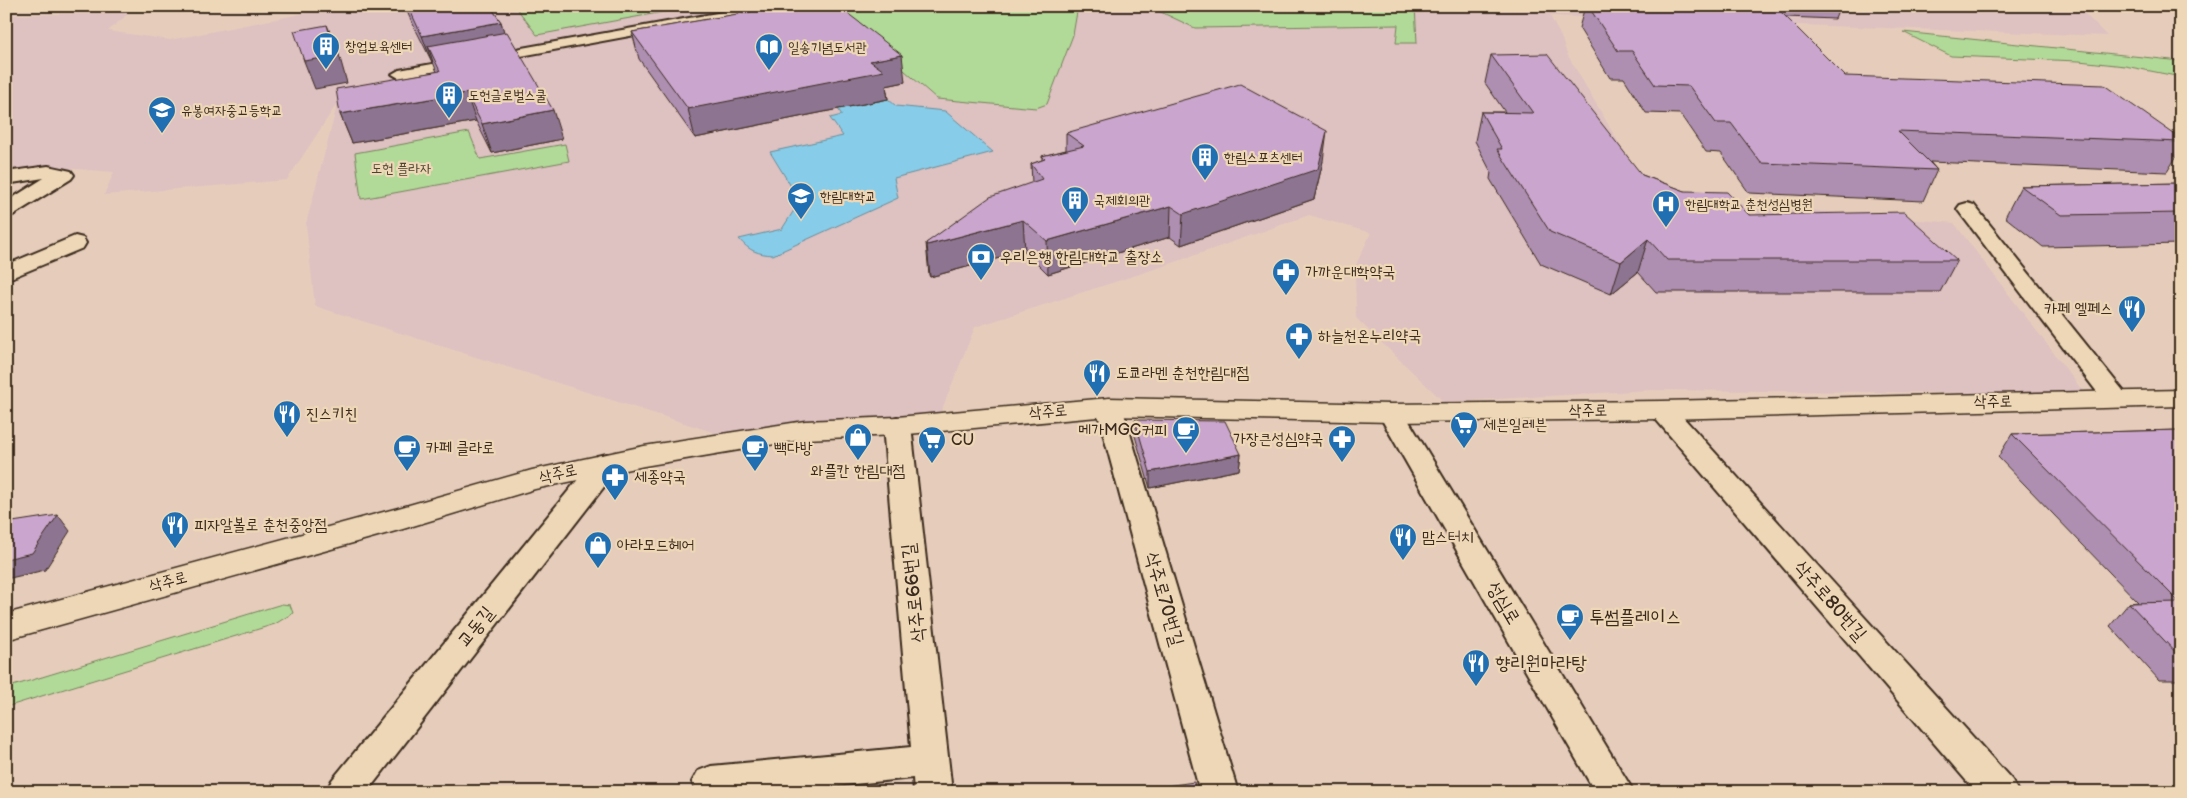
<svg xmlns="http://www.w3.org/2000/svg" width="2187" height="798" font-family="'Balsamiq Sans','Poor Story',sans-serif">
<rect width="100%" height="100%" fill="#e6cdbb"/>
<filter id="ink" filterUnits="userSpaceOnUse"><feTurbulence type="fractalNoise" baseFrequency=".02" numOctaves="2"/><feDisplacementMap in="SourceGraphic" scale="10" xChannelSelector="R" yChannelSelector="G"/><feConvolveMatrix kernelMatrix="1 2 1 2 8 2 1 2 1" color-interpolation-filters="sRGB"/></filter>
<g filter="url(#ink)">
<polygon fill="#dec1c1" points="306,6 2077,6 2107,36 1550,16 1561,37 1567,54 1650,196 1954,223 2085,394 1651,390 1444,402 1356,318 1355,267 1371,233 1309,215 1164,266 975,327 937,422 738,440 315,306 306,224 338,102 287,180 104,195 114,172 52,167 6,173 6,15 129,13 108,31 170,40 306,13"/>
<g fill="#b1da98" stroke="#76825b">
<polygon points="515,6 696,6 537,35"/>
<polygon points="831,6 1078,6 1073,35 1047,104 1036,108 937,99"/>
<polygon points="1148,6 1415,6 1417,43 1396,43 1398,25 1195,28"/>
<polygon points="1903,32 2181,61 2181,77 2125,66 2079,61 1951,56"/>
<polygon points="469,132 480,159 565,144 569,161 361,199 355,153"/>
<polygon points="282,604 290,605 293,613 275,624 6,707 6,688"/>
</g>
<path fill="#87cde9" stroke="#698c98" d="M888,99L896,106L945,111L993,152L894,178L898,198L773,255C758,254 749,251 739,239L782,229L800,201L770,152L843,136L830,118L842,115L838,109Z"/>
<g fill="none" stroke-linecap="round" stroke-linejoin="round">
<g stroke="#3b2a1e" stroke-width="4">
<g id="pedestrian">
<polygon points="756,6 783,6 777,9 494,61 488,57 494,53"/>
<polygon points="460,59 465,60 466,63 465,66 399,78 392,74 399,70"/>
</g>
</g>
<g stroke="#3b2a1e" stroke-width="4">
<g id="minor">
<polygon points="48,166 71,171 74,175 71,179 13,215 6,217 6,202 44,178 6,184 6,172"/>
<polygon points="1967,203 1974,205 2125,393 2129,399 2125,405 2116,407 2107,405 1957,209 1960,205"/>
<polygon points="75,236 83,238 86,243 83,248 6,280 6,265"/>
<polygon points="1109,399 1118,401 1122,407 1238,792 1200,792 1096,407 1100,401"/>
<polygon points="1662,402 1671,404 2012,780 2018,792 1976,792 1653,416 1649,410 1653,404"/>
<polygon points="1391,405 1400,407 1404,413 1634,792 1595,792 1378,413 1382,407"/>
<polygon points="897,417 907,420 911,426 952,792 914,792 913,778 776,792 697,792 692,782 698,771 711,766 911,747 883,426 887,420"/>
<polygon points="607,454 617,456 621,463 617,470 367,792 326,792 332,780 597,456"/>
</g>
</g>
<g stroke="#3b2a1e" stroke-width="3">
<polygon id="tertiary" points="2181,390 2181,406 1662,419 1391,422 1109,416 897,435 805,439 644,466 535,489 403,529 6,640 6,614 402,507 532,470 644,446 805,421 897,417 1109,398 1391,404 1662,401"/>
</g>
<use href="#pedestrian" fill="#edd7b6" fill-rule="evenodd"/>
<use href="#minor" fill="#edd7b6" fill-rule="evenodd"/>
<use href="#tertiary" fill="#edd7b6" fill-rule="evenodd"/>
</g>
<g fill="#ae8fb2" stroke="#3b2a1e">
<polygon points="405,6 490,6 501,22 504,33 562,139 492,153 476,121 352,143 340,114 437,72 433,62 432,62 409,16"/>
<polygon points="769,6 838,6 905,82 886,86 888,99 695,138 639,59 632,32 769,9"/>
<polygon points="1585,6 1840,6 1835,19 1786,17 1845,76 2181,139 2181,149 2167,172 1930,162 1937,170 1923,201 1749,193 1721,153 1706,152 1680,114 1646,113 1624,78 1610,78 1579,28"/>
<polygon points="1491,55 1642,175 1749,215 1957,260 1940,292 1656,292 1638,272 1611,294 1541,264 1490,179 1491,172 1475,141 1481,112 1505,112 1485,83"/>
<polygon points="1066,133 1323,161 1314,199 1181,245 1170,237 1048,274 1025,251 930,277 929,275 926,243 1032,183 1031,164 1042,160 1042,156 1066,150"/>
<polygon points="2181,183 2181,244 2043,247 2005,217 2021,186"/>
<polygon points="1135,420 1241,454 1239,470 1150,488 1135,436"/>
<polygon points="2181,430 2181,680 2159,680 2110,626 2129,603 2138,602 1998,457 2012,434"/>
</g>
<g fill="#8d7491" stroke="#3b2a1e">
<polygon points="501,22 509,48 428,46 433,62 432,62 422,36"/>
<polygon points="327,25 338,51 347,83 315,89 304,61"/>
<polygon points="902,55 905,82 886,86 888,99 695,138 688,109 870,61"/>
<polygon points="466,93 476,121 352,143 340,114"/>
<polygon points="553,110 562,139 492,153 482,124"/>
<polygon points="1327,131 1323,161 1314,199 1181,245 1183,214"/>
<polygon points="1171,206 1170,237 1048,274 1047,241"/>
<polygon points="1023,220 1025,251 930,277 927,245"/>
<polygon points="1648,239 1638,272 1611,294 1621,262"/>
<polygon points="1241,454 1239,470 1150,488 1150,472"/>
<polygon points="58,515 70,531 45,570 6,579 6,559"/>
</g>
<g fill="#caa6cf" stroke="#3b2a1e">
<polygon points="408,6 490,6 501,22 422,36"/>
<polygon points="784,6 838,6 902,55 870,61 884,71 688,109 632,32"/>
<polygon points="1588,6 1775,6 1845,76 2104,85 2181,139 2181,142 1898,131 1937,170 1761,163 1731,123 1716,123 1689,86 1655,85 1632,51 1618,51"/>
<polygon points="327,25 336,56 304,61 294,31"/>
<polygon points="507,32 553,110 482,124 466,93 340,114 336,89 440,71 428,46"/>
<polygon points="1547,54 1642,175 1685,191 1727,192 1749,215 1904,212 1957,260 1667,260 1648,239 1621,262 1550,232 1497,149 1502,149 1481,112 1533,113 1491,55"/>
<polygon points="1240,84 1327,131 1318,169 1183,214 1171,206 1047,241 1023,220 927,245 926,243 990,197 1042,179 1031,164 1045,159 1042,156 1084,146 1066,133"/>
<polygon points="2181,183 2181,213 2061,215 2021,186"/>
<polygon points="1135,420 1225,421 1241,454 1150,472"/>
<polygon points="2181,430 2181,656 2179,656 2129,603 2179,602 2012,434"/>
<polygon points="58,515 32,553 6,559 6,523"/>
<polygon points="1194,782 1196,792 1124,792"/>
</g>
</g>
<defs>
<g id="building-pin" transform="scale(1.4375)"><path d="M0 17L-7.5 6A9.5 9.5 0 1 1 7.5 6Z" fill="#1f6fb2" stroke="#edd7b6"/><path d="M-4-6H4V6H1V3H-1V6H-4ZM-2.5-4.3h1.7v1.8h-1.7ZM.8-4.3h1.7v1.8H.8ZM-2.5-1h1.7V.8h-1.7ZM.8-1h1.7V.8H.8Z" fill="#fff"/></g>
<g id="library-pin" transform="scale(1.4375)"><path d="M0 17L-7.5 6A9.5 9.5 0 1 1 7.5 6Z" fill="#1f6fb2" stroke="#edd7b6"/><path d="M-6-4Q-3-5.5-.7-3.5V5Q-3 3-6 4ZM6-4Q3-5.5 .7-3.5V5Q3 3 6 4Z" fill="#fff"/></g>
<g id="school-pin" transform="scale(1.4375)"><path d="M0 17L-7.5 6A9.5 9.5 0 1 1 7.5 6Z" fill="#1f6fb2" stroke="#edd7b6"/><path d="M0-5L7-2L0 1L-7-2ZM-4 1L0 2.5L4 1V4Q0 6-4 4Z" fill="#fff"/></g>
<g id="university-pin" transform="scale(1.4375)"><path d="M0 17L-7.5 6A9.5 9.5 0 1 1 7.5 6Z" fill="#1f6fb2" stroke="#edd7b6"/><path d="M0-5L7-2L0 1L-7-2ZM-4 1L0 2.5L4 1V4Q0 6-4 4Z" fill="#fff"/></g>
<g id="hospital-pin" transform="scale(1.4375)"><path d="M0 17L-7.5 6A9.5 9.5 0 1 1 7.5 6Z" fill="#1f6fb2" stroke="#edd7b6"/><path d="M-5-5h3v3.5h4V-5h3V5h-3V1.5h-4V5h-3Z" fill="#fff"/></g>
<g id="bank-pin" transform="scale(1.4375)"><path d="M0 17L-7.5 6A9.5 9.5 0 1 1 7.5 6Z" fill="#1f6fb2" stroke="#edd7b6"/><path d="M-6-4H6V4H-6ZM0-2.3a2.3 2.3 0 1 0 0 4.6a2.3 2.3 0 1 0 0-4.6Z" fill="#fff"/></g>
<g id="pharmacy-pin" transform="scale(1.4375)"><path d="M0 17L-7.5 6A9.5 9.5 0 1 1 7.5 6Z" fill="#1f6fb2" stroke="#edd7b6"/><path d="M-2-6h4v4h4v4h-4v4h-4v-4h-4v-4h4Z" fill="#fff"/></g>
<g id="restaurant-pin" transform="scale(1.4375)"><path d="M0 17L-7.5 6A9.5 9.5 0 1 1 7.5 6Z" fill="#1f6fb2" stroke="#edd7b6"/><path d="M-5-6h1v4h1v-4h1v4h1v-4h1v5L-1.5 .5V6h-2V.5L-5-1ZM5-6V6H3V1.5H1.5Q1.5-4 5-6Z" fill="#fff"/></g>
<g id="supermarket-pin" transform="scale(1.4375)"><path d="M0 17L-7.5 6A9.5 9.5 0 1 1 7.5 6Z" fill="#1f6fb2" stroke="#edd7b6"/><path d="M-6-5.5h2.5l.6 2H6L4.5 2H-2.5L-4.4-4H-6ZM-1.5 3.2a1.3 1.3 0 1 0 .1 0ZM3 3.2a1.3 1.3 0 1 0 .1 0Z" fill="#fff"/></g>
<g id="cafe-pin" transform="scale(1.4375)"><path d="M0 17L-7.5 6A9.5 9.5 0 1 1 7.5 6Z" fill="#1f6fb2" stroke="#edd7b6"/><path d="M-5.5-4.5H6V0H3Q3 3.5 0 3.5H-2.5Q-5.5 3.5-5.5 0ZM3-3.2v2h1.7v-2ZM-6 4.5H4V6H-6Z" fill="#fff"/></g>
<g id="shop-pin" transform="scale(1.4375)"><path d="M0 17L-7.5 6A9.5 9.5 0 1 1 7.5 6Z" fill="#1f6fb2" stroke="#edd7b6"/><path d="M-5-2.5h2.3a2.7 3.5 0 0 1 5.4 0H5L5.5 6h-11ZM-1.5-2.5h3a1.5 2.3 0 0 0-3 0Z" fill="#fff"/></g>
</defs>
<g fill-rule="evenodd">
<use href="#building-pin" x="326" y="46"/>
<use href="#library-pin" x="769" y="47"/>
<use href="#building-pin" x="449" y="95"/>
<use href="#school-pin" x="162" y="110"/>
<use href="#building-pin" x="1205" y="157"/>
<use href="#university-pin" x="801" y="196"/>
<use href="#building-pin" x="1075" y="200"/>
<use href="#hospital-pin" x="1666" y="204"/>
<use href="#bank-pin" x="981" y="257"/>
<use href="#pharmacy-pin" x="1286" y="272"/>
<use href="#restaurant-pin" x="2132" y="309"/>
<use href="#pharmacy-pin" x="1299" y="336"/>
<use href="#restaurant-pin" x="1097" y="373"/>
<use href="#restaurant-pin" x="287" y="414"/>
<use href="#supermarket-pin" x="1464" y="425"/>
<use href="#cafe-pin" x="1186" y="430"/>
<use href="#shop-pin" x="858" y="437"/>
<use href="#pharmacy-pin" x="1342" y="439"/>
<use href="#supermarket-pin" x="932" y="440"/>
<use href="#cafe-pin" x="407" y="448"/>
<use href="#cafe-pin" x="755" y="448"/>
<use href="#pharmacy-pin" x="615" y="477"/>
<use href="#restaurant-pin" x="175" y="525"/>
<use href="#restaurant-pin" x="1403" y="537"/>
<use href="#shop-pin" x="598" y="545"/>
<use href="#cafe-pin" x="1570" y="617"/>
<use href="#restaurant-pin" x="1476" y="663"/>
</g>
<g text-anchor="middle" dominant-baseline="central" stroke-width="4.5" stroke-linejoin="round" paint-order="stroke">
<g font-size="14" fill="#3b2a1e" stroke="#edd7b6" text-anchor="start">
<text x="345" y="46">창업보육센터</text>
<text x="788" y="47">일송기념도서관</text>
<text x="468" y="95">도헌글로벌스쿨</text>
<text x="181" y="110">유봉여자중고등학교</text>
<text x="1224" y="157">한림스포츠센터</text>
<text x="820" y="196">한림대학교</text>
<text x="1094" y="200">국제회의관</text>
<text x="1685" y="204">한림대학교 춘천성심병원</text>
</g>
<g font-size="14" fill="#4d4430" stroke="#edd7b6">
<text x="401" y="168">도헌 플라자</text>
</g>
<g font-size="16" fill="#3b2a1e" stroke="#edd7b6" text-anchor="start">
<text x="1000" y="257">우리은행 한림대학교 출장소</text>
<text x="1305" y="272">가까운대학약국</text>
<text x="2113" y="309" text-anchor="end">카페 엘페스</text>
<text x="1318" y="336">하늘천온누리약국</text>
<text x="1116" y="373">도쿄라멘 춘천한림대점</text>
<text x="306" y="414">진스키친</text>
<text x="1483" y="425">세븐일레븐</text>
<text x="1167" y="430" text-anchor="end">메가MGC커피</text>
<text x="1323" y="439" text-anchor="end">가장큰성심약국</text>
<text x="951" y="440">CU</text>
<text x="426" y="448">카페 클라로</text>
<text x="774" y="448">빽다방</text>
<text x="858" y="471" text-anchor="middle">와플칸 한림대점</text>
<text x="634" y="477">세종약국</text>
<text x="194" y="525">피자알볼로 춘천중앙점</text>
<text x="1422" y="537">맘스터치</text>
<text x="617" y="545">아라모드헤어</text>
</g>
<g font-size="16" fill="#3b2a1e" stroke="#edd7b6">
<text transform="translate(1993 402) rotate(-1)">삭주로</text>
<text transform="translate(1588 411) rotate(-1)">삭주로</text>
<text transform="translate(1048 412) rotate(-5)">삭주로</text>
<text transform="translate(558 474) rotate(-13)">삭주로</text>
<text transform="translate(168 582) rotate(-15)">삭주로</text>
</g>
<g font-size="19" fill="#3b2a1e" stroke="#edd7b6">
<text transform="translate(914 593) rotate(-96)">삭주로66번길</text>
<text transform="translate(1164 599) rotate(74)">삭주로70번길</text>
<text transform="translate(1830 601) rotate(49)">삭주로80번길</text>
<text transform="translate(1503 603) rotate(59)">성심로</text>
<text transform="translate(476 627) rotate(-51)">교동길</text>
</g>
<g font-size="19" fill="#3b2a1e" stroke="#edd7b6" text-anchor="start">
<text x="1589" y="617">투썸플레이스</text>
<text x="1495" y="663">향리원마라탕</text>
</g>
</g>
<rect width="2187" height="798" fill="none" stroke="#edd7b6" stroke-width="25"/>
<rect x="12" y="12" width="2162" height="773" fill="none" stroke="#3b2a1e" stroke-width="2" filter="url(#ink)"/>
</svg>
